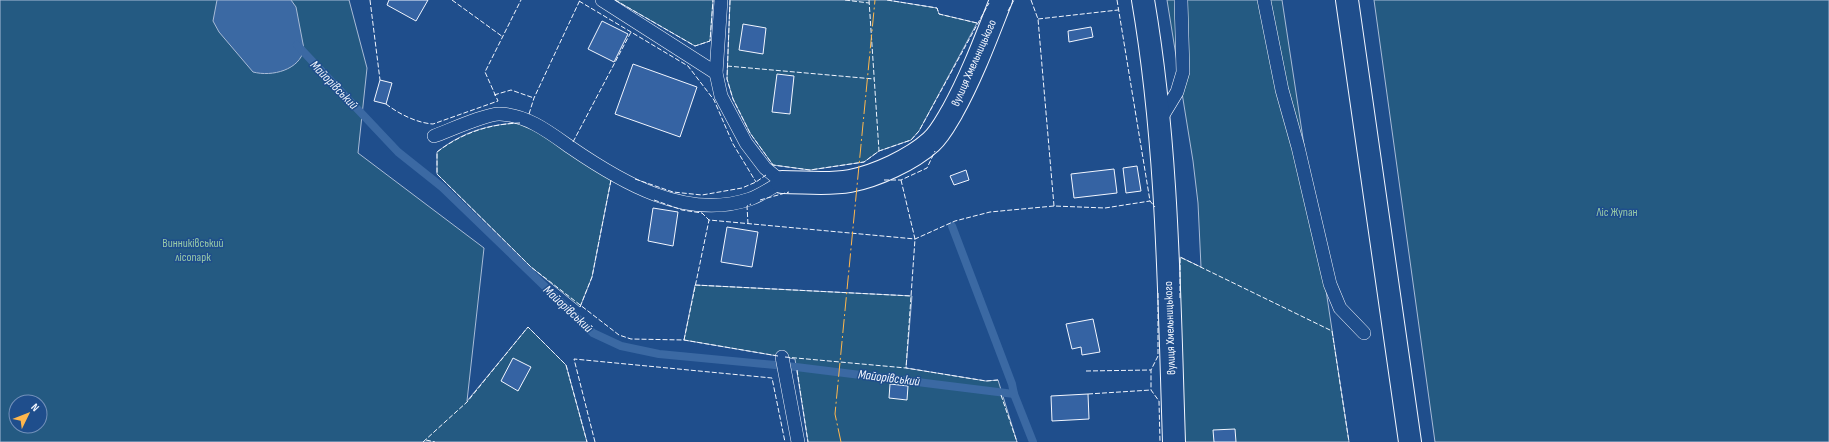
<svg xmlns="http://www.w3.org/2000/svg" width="1829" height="442" font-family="'Sofia Sans Condensed',sans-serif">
<rect width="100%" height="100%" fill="#1f4e8c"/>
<g fill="#245a82" stroke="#a8bbd7" fill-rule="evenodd">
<path d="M0,0H349L367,68L358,153L484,248L467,401L528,327L566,365L587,442H0ZM16,402H40V426H16Z"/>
<polygon points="615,0 713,0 710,41 695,46"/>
<polygon points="730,0 887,0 937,8 939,14 977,23 919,131 911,140 879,151 864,162 810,170 773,165 750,133 733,99 727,79"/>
<polygon points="1167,0 1282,0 1349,442 1180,442 1180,257 1201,267 1198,203 1193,161"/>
<polygon points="1374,0 1829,0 1829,442 1435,442"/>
<path d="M520,123L534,126L611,180L592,277L580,307L531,267L437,174V152C462,132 489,124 520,123Z"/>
<polygon points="695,285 912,296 906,368 986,381 998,380 1017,442 808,442 795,359 684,340"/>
</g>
<path fill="#3b69a3" stroke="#a8bbd7" d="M217,0H291L296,7L304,49C300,70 272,77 253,72L219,32L213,21Z"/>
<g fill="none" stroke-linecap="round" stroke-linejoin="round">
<g stroke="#3b69a3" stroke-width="8">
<polyline points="297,45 398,152 442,187 593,333 621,346 659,354 796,367 1014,394"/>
<polyline points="952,226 1012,384 1014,394 1033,442"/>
</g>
</g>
<g fill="#3563a3" stroke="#f2f6ff">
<polygon points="389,0 428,0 416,21 387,5"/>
<polygon points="602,21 628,34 614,62 588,49"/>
<polygon points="743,24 766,28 763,54 739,50"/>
<polygon points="1091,27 1093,37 1069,42 1068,31"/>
<polygon points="633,64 697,87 680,137 615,114"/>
<polygon points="777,74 794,76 790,114 772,112"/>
<polygon points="380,80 392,83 386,104 374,101"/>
<polygon points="1137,166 1141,191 1126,193 1123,168"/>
<polygon points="1114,169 1117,193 1074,198 1071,174"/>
<polygon points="966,170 969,180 954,185 950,176"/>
<polygon points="653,208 678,212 673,246 648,241"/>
<polygon points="727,227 758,232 752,267 721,262"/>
<polygon points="1093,319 1100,352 1082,355 1081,347 1072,349 1066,324"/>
<polygon points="513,358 531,367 518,391 501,381"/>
<polygon points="890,384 908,386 907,400 889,398"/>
<polygon points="1088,394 1089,419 1052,421 1051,396"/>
<polygon points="1235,429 1236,442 1214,442 1213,430"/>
</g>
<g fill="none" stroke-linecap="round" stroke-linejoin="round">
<g stroke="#f2f6ff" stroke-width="14">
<g id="service">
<polyline points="602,0 716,73"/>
<polyline points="1264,0 1282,90 1298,147 1330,284 1340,308 1364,333"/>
<polyline points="1160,120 1177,92 1183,72 1181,0"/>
<path d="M434,136C448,131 488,113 500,114C527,115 549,132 570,147C621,182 686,221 750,199C761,195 772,187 782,182L765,168L746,143L721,96L716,73L721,0"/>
<polyline points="782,357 798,442"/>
</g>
</g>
<g stroke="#f2f6ff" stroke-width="24">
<g id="minor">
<path d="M1143,0C1168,146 1169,294 1174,442"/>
<path d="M782,182C805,182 828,185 850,181C876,176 911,160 931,142C940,134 946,122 952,112C972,76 986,38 1001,0"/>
</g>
</g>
<g stroke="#f2f6ff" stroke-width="24">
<polyline id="primary" points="1347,0 1410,442"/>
</g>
<use href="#service" stroke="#1f4e8c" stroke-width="13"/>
<use href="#minor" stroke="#1f4e8c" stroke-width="22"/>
<use href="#primary" stroke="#1f4e8c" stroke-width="22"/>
<g stroke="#f2f6ff" stroke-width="1" stroke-dasharray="5 2" stroke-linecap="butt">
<polyline points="370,0 380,80"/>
<polyline points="452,0 503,37"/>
<polyline points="615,0 695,46 710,41 713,0"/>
<polyline points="730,0 727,79 733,99 750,133 773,165 810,170 864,162 879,151 911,140 919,131 989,3"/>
<polyline points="845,0 869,3"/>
<polyline points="869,0 879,151"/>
<polyline points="887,0 937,8 939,14 977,23"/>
<polyline points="1031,0 1038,19 1054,206"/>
<polyline points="1117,0 1150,201 1155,207"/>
<polyline points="579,1 688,66 714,100 733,144 756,182"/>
<polyline points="1008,11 1014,0"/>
<polyline points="1038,19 1118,10"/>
<polyline points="727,66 874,79"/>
<polyline points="494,95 511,90 534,98"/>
<path d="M386,104C399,114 417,123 433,124L498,101L485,72L521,0"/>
<polyline points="529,114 534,98 580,0"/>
<path d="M520,123C489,124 462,133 437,152V174L531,267L619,335L631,339L684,340L778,356"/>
<polyline points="573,142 631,32"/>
<polyline points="635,179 673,192 702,195 742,188 756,182 766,175"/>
<polyline points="884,180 901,180 927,168 935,151"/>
<polyline points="901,180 915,239 906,368"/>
<polyline points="654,200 682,210 702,213 709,220 915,239 955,221 990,212 1054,206 1105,208 1150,201"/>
<polyline points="760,200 789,192"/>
<polyline points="748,224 747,206 751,204"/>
<polyline points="695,285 912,296"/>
<polyline points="1158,293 1158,356 1151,370 1151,390 1159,401 1160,442"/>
<polyline points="1180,298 1180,257 1332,331 1349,442"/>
<polyline points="580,307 592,277 611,180"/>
<polyline points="684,340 709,220"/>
<polyline points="785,357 906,368 986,381 998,380"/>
<polyline points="797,370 808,442"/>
<polyline points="1086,371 1151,370"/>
<polyline points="1088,394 1151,390"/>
<polyline points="1001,395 1017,442"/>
<polyline points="426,440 435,442"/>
<polyline points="423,442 467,402 528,327 566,365 587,442"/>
<polyline points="595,442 574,359 772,378 785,442"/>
</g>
<polyline stroke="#ffb74d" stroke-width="1" stroke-dasharray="14 3 2 3" stroke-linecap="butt" points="841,442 835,414 875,0"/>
</g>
<g text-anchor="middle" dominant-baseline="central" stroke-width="3" stroke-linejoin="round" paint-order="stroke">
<g font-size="12" fill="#f2f6ff" stroke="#1f4e8c">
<text transform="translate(974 63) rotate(-66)">вулиця Хмельницького</text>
<text transform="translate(1170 328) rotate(-92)">вулиця Хмельницького</text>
</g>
<g font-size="12" fill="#97c8a6" stroke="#1f4e8c">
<text x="1617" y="212">Ліс Жупан</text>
<text x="193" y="243">Винниківський<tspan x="193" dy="14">лісопарк</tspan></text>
</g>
<g font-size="13" font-style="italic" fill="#f2f6ff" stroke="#1f4e8c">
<text transform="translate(334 85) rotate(46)">Майорівський</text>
<text transform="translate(568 309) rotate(43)">Майорівський</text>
<text transform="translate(889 378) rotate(7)">Майорівський</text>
</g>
</g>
<g transform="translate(28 414) rotate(47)"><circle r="19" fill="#1f4e8c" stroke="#7391ba"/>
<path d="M0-3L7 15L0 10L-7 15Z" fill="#ffb74d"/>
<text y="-6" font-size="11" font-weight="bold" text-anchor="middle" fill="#f2f6ff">N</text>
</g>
</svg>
